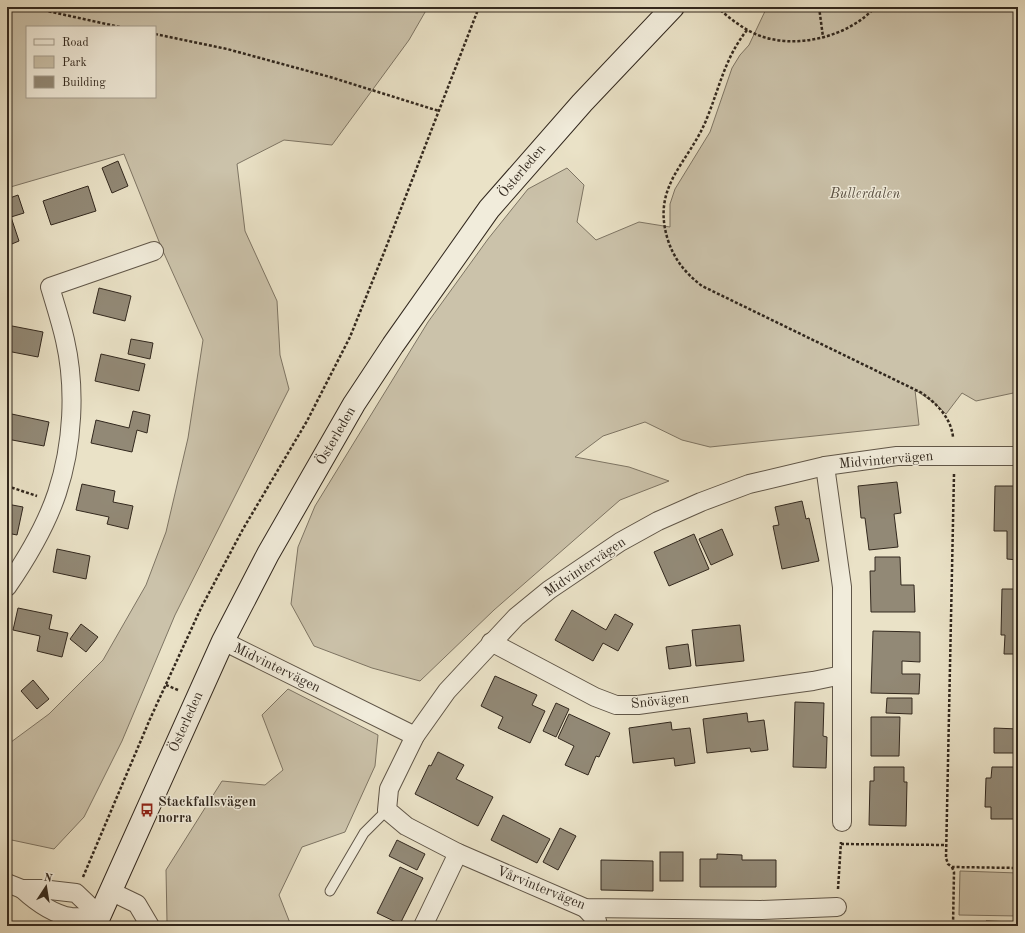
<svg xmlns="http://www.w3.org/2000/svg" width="1025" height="933" font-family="'Old Standard TT',serif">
<rect width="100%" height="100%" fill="#eae2c7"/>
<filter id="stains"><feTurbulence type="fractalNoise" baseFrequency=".005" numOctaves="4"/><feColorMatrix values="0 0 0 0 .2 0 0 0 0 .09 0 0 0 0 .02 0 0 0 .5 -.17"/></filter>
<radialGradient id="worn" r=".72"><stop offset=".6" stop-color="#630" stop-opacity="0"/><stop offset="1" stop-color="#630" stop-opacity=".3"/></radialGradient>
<g fill="#cbc2aa" stroke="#7e7564" fill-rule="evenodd">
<path d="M7,7H428L409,40L332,145L284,140L237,164L245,231L277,301L280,355L289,389L175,615L122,741L84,817L54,849L7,839V745L49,714L103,660L146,585L166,532L188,438L203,340L162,249L124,154L7,188ZM27,27H155V97H27Z"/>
<polygon points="767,7 1018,7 1018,392 976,401 962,393 946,414 936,404 915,390 919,425 710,447 682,440 645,422 603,436 575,457 629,467 669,481 620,500 494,610 420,681 372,668 314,646 291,604 298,547 315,506 428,322 488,239 528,189 567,168 584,185 577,222 596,240 639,222 670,227 670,204 675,189 710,132 732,68 740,55 749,45"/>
<polygon points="288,689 378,735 375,766 345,832 302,847 279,895 290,923 289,926 170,926 167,922 166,870 222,781 265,785 283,770 262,715"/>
<polygon points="960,871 1018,873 1018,916 959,915"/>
</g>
<g fill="#928976" stroke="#32281e">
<polygon points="118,161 128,186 112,193 102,168"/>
<polygon points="88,186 96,211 51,225 43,201"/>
<polygon points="18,195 24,213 11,217 19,241 7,246 7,199"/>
<polygon points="99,288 131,296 125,321 93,313"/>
<polygon points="7,325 43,332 38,357 7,351"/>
<polygon points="131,339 153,343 150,359 128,354"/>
<polygon points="101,354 145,364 139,391 95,381"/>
<polygon points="133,411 150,415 147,433 137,430 132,452 91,443 96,420 129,428"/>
<polygon points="7,413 49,422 44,446 7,439"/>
<polygon points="897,482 901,513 894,514 898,547 869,550 865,518 861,518 858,486"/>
<polygon points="82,484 115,491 113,502 133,506 128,529 107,524 109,517 76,510"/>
<polygon points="995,486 1018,486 1018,560 1007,559 1007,531 994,531"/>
<polygon points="802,501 806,519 809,518 819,561 782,569 773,526 779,525 775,507"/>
<polygon points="7,504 23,507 17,535 7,533"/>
<polygon points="722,529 733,555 711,565 699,539"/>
<polygon points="694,534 709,569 669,586 654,552"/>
<polygon points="57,549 90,556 86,579 53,572"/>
<polygon points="875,557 900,557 901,585 914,585 915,612 871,612 870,571 875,571"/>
<polygon points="1002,589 1018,589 1018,654 1004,654 1005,635 1001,635"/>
<polygon points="18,608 52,615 49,629 68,633 62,657 37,651 40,636 13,630"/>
<polygon points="572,610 606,630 615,614 633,624 618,651 603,643 593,661 555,640"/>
<polygon points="81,624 98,637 86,652 70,639"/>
<polygon points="740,625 744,661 696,666 692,630"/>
<polygon points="873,631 920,632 920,662 902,661 902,674 920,674 919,694 871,693"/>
<polygon points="688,644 691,666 669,669 666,647"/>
<polygon points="495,676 537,695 532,705 545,711 530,743 498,728 503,717 481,706"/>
<polygon points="33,680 49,699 37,709 21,691"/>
<polygon points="887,698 912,698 912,714 886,713"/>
<polygon points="795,702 824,703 823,736 827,737 826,768 793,767"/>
<polygon points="556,703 569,709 556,737 543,731"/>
<polygon points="747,713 748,722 764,720 768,750 751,752 750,748 707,753 703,719"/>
<polygon points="569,714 610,733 599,757 596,756 588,775 565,765 574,746 558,738"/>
<polygon points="871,717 900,717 899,756 871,756"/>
<polygon points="671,722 672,730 690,728 695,763 675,766 674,758 633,763 629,728"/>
<polygon points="994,728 1018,729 1018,753 994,753"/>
<polygon points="438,752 464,765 456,779 493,797 478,826 415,794 429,765 431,766"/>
<polygon points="874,767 904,767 904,782 907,782 906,826 869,825 870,781 874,781"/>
<polygon points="992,767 1018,767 1018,819 991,819 991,807 985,807 986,778 991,778"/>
<polygon points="503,815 550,839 537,863 491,840"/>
<polygon points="560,828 576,836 558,870 543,862"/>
<polygon points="397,840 425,854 417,870 389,856"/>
<rect x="660" y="852" width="23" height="29"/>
<polygon points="717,854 742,855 742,860 776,860 776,887 700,887 700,859 717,859"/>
<polygon points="601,860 653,861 653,891 601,890"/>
<polygon points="400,867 423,878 400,924 377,913"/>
<polygon points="986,921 1016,922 1016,926 986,926"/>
</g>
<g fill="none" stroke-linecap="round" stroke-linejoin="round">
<g stroke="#605648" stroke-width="11">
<polyline id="lane" points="330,891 364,833 387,810"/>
</g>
<g stroke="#605648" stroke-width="20">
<g id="street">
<path d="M7,587C27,558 46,526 57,493C73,445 76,388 65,340C61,322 55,304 50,287L154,251"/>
<polyline points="223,641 415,736"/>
<polyline points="491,642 595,697 616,705 638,705 813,681 842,675 842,587 825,466"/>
<polyline points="842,822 842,675"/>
<polyline points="7,883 22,889 41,889 76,893 99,915"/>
<path d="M22,889C35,901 52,914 71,917C80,918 90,916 99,915"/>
<polyline points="110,891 137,904 150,926"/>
<polyline points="837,907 761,910 585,908 458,853 406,826 387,810 389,789 415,736 447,691 516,617 549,590 620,542 658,521 701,502 749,484 825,466 897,456 1018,456"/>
<polyline points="585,908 597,921 598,926"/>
<polyline points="423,926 458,853"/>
</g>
</g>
<g stroke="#32281e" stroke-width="24">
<polyline id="secondary" points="95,926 223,641 268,554 354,404 393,345 489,209 582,103 673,7"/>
</g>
<g stroke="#32281e" stroke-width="2.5" stroke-dasharray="3 2" stroke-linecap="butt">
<polyline points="29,7 120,27"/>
<path d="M717,7C729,18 743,29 758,35C795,50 849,37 875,7"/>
<polyline points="819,7 823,37"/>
<path d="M747,30C725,58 720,86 707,118C690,162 652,184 667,237C673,258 685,273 702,286L922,393C937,404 951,418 953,437"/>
<polyline points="155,34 227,49 330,77 439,111"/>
<polyline points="954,474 946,858 948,864 952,867 1018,868"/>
<polyline points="7,486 37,496"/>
<polyline points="166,685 178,690"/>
<polyline points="841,844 945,845"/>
<polyline points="952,867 954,872 953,926"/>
<polyline points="83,877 150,719 201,608 243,529 307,421 350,337 385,250 479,7"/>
<polyline points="838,889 841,842"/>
</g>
<use href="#lane" stroke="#f1ecdb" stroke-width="9"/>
<use href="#street" stroke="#f1ecdb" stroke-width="18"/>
<use href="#secondary" stroke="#f1ecdb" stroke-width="22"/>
</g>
<defs>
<g id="bus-bare" transform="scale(1.08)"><path d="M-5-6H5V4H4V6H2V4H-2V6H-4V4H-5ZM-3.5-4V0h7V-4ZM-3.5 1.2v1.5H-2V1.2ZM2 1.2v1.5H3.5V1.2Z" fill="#8f2418" stroke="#f1ecdb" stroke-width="2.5" paint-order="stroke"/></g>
</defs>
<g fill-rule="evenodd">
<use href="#bus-bare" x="147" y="810"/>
</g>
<g text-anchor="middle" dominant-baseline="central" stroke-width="3" stroke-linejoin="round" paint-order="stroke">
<g font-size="14" fill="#32281e" stroke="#f1ecdb">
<text transform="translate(522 171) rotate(-50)">Österleden</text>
<text transform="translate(336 436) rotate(-60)">Österleden</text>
<text transform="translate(886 460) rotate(-5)">Midvintervägen</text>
<text transform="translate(585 567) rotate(-34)">Midvintervägen</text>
<text transform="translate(277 668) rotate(26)">Midvintervägen</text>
<text transform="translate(660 701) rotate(-6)">Snövägen</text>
<text transform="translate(186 722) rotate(-66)">Österleden</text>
<text transform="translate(541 888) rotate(22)">Vårvintervägen</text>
</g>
<g font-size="14" font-style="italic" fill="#584e41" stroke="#f1ecdb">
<text x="865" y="194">Bullerdalen</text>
</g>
<g font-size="14" font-weight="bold" fill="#32281e" stroke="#f1ecdb" text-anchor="start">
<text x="158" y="802">Stackfallsvägen<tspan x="158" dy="16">norra</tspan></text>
</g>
</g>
<rect width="1025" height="933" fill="none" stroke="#eae2c7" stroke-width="24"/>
<rect x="8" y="8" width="1009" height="917" fill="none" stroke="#32281e" stroke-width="2"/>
<rect x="12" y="12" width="1001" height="909" fill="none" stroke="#32281e"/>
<rect x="26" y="26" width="130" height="72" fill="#f1ecdb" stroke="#a59e8f"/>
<rect x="34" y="39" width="20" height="6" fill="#f1ecdb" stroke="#a59e8f"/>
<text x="62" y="46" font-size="12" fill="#32281e">Road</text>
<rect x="34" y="56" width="20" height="12" fill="#cbc2aa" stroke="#a59e8f"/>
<text x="62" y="66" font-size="12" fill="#32281e">Park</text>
<rect x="34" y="76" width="20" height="12" fill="#928976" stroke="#a59e8f"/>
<text x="62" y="86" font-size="12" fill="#32281e">Building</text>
<g transform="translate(46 887) rotate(12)" stroke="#f1ecdb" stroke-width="3" paint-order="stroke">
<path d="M0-3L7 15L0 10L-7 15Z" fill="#32281e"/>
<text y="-6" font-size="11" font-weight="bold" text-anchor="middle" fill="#32281e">N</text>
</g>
<rect width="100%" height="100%" filter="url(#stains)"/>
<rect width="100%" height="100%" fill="url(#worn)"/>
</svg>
